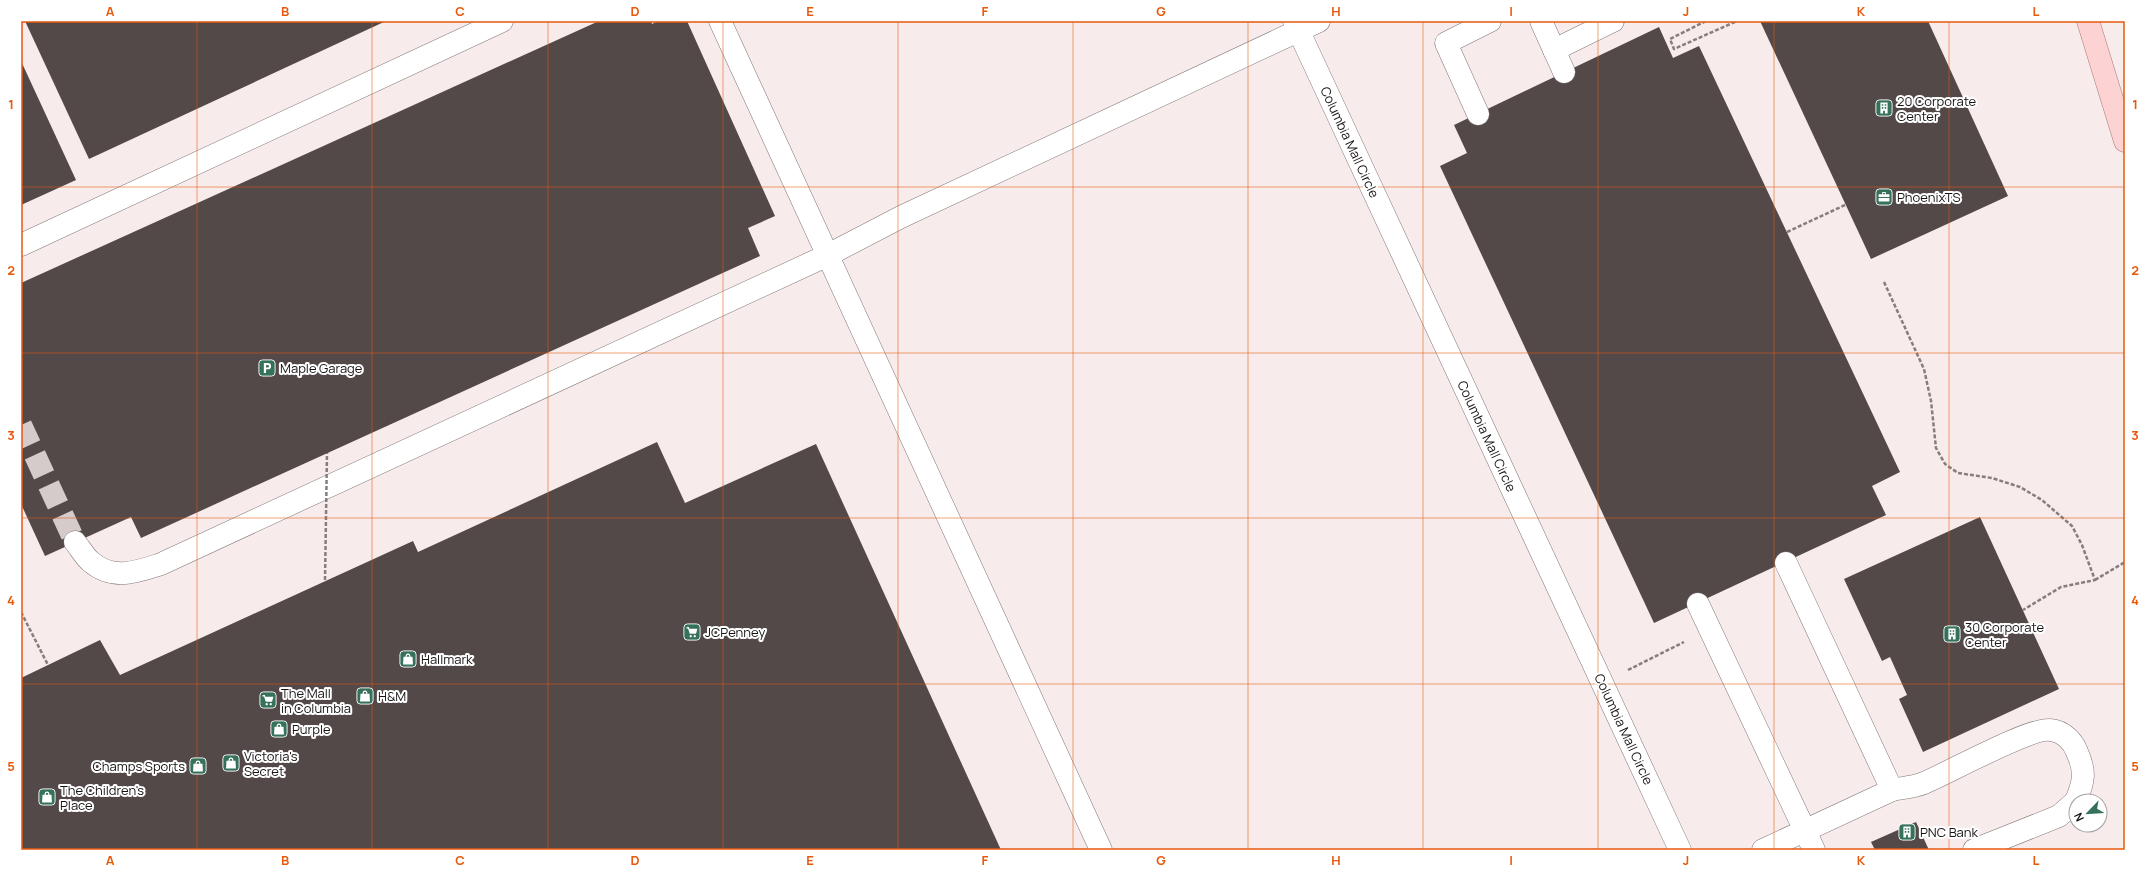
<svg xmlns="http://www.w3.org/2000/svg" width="2146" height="871" font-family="Manrope,sans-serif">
<rect width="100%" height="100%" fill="#f7ebeb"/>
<g fill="#534949">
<polygon points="25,21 386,21 89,159"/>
<polygon points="599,21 651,21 652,24 658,21 687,21 775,216 748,228 760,256 141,538 131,517 45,556 21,504 21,283"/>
<polygon points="1760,21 1928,21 2008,196 1871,259"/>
<polygon points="1659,27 1673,58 1699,46 1900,472 1872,486 1886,515 1654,623 1440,166 1467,153 1454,125"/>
<polygon points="21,61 76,180 21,205"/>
<polygon points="657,442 685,503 816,444 1001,850 21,850 21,678 100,640 120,675 413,541 418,552"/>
<polygon points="1980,517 2059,689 1923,752 1899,699 1907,695 1890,657 1882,661 1844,579"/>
<polygon points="1916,822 1929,850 1875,850 1871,842"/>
</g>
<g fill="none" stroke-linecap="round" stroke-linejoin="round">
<polyline stroke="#d5cbcb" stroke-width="22" stroke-dasharray="22 11" stroke-linecap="butt" points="21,425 75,542"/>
<g stroke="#837878" stroke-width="23">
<g id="minor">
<polyline points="720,21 1101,850"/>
<polyline points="1294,21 1680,850"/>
<polyline points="1541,21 1564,72"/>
<polyline points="1554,50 1613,21"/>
<polyline points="1478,114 1446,43 1490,21"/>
<polyline points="21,245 502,21"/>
<path d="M75,542C80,548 85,557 91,562C114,581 136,572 161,564L828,255L901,217L1319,21"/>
<polyline points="1698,604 1814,850"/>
<path d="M1892,790C1902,788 1914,787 1924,783C1948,773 2031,727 2050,730C2063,731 2073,741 2077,752C2086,772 2084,781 2076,801"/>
<polyline points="1763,850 1892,790 1786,563"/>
<polyline points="1974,850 2059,816 2076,801"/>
</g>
</g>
<g stroke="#ab7c7c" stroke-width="23">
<polyline id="major" points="2088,21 2125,141"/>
</g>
<g stroke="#867e7e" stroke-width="2.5" stroke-dasharray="4 2" stroke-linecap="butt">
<polyline points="1706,21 1670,39 1674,49 1737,21"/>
<polyline points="1787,232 1845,205"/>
<polyline points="1884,282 1924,369 1931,401 1936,448 1945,464 1958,473 1992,478 2020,487 2042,500 2072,526 2082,545 2095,580 2061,587 2023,610"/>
<polyline points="2095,580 2125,562"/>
<polyline points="21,612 48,665"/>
<polyline points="1628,670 1684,642"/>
</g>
<use href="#minor" stroke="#fff" stroke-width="22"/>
<use href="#major" stroke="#fdd2d3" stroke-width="22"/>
<polyline stroke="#867e7e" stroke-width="2.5" stroke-dasharray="4 2" stroke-linecap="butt" points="325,580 327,453"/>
</g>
<path fill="none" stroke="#e8590c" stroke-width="1" stroke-opacity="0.55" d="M197,21V850M372,21V850M548,21V850M723,21V850M898,21V850M1073,21V850M1248,21V850M1423,21V850M1598,21V850M1774,21V850M1949,21V850M21,187H2125M21,353H2125M21,518H2125M21,684H2125"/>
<defs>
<g id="building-square" transform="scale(0.9)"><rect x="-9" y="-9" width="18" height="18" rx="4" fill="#35715b" stroke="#fff"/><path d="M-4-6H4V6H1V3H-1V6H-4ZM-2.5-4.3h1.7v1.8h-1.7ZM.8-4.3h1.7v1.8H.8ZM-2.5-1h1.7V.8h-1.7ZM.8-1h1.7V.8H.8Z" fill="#fff"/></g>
<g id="office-square" transform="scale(0.9)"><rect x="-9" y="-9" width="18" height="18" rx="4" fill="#35715b" stroke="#fff"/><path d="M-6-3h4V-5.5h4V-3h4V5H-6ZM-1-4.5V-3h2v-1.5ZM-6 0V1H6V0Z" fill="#fff"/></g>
<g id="parking-square" transform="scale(0.9)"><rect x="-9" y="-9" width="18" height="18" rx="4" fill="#35715b" stroke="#fff"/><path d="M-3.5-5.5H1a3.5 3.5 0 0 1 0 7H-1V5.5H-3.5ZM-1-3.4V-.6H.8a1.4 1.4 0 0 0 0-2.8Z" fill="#fff"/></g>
<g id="supermarket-square" transform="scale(0.9)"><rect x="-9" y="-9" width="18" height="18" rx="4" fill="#35715b" stroke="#fff"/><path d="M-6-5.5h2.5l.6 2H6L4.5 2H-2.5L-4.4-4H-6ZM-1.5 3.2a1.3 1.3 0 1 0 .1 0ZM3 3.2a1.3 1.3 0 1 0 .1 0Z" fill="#fff"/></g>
<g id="shop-square" transform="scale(0.9)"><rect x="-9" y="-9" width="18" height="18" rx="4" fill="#35715b" stroke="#fff"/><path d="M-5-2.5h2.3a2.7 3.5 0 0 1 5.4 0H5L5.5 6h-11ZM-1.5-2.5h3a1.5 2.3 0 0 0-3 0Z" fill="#fff"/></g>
</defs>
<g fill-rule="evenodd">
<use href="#building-square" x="1884" y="108"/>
<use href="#office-square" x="1884" y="197"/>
<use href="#parking-square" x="267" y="368"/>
<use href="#supermarket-square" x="692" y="632"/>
<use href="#building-square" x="1952" y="634"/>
<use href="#shop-square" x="408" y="659"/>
<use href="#shop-square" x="365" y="696"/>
<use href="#supermarket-square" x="268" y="700"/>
<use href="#shop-square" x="279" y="729"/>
<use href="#shop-square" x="231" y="763"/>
<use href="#shop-square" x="198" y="766"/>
<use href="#shop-square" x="47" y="797"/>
<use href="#building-square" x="1907" y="832"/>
</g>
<g text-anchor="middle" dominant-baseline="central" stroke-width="4" stroke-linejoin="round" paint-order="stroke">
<g font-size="13" fill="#171313" stroke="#fff" text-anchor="start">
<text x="1897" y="101">20 Corporate<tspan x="1897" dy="15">Center</tspan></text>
<text x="1897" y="197">PhoenixTS</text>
<text x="280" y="368">Maple Garage</text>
<text x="1965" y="627">30 Corporate<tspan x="1965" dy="15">Center</tspan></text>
<text x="705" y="632">JCPenney</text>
<text x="421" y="659">Hallmark</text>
<text x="281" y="693">The Mall<tspan x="281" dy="15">in Columbia</tspan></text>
<text x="378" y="696">H&amp;M</text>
<text x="292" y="729">Purple</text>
<text x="244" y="756">Victoria's<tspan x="244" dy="15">Secret</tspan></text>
<text x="185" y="766" text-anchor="end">Champs Sports</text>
<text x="60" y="790">The Children's<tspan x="60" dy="15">Place</tspan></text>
<text x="1920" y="832">PNC Bank</text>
</g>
<g font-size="13" fill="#171313" stroke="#fff">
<text transform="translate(1350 142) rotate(65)">Columbia Mall Circle</text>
<text transform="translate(1487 436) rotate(65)">Columbia Mall Circle</text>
<text transform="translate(1624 729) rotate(65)">Columbia Mall Circle</text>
</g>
</g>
<rect width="2146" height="871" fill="none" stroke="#ffffff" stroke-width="44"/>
<g transform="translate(2088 813) rotate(245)"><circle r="19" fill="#ffffff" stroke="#a2a1a1"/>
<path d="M0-3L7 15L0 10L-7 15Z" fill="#35715b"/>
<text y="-6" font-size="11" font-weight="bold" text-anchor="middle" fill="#171313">N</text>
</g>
<rect x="22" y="22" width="2102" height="827" fill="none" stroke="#e8590c" stroke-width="1.5"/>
<g font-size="13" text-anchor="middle" font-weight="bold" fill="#e8590c">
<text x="110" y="16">A</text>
<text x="285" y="16">B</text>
<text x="460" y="16">C</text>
<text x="635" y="16">D</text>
<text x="810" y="16">E</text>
<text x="985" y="16">F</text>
<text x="1161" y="16">G</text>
<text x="1336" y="16">H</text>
<text x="1511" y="16">I</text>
<text x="1686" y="16">J</text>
<text x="1861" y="16">K</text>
<text x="2036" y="16">L</text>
<text x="11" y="109">1</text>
<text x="2135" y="109">1</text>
<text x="11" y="275">2</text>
<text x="2135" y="275">2</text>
<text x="11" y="440">3</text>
<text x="2135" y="440">3</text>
<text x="11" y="605">4</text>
<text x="2135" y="605">4</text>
<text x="11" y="771">5</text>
<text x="2135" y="771">5</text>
<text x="110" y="865">A</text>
<text x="285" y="865">B</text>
<text x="460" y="865">C</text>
<text x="635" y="865">D</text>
<text x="810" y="865">E</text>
<text x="985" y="865">F</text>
<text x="1161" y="865">G</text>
<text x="1336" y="865">H</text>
<text x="1511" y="865">I</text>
<text x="1686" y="865">J</text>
<text x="1861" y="865">K</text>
<text x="2036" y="865">L</text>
</g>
</svg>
